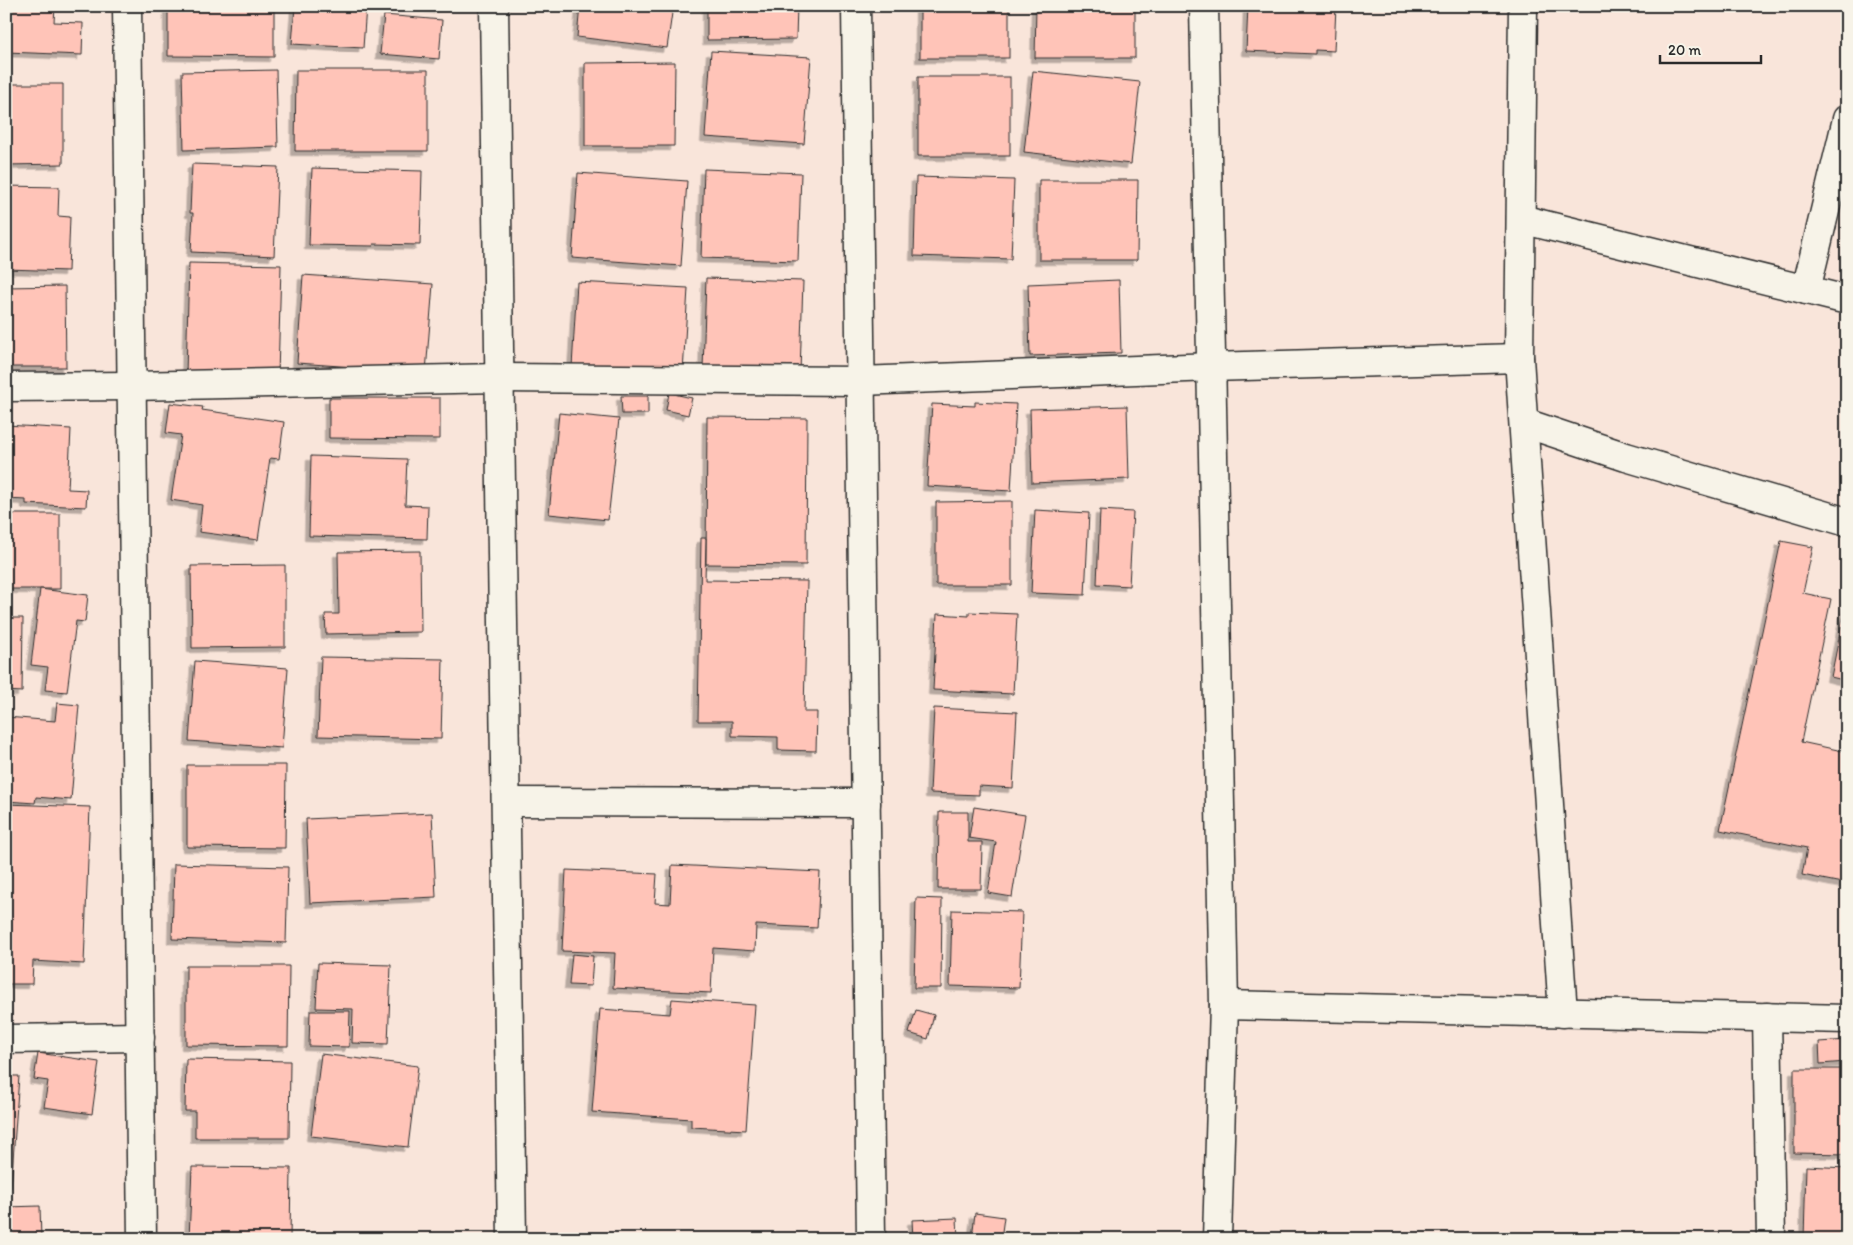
<svg xmlns="http://www.w3.org/2000/svg" width="1853" height="1245" font-family="Itim,sans-serif">
<defs>
<filter id="shadow"><feDropShadow dx="-4.5" dy="4.5" stdDeviation="0" flood-color="#0004"/></filter>
</defs>
<rect width="100%" height="100%" fill="#f9e5da"/>
<filter id="ink" filterUnits="userSpaceOnUse"><feTurbulence type="fractalNoise" baseFrequency=".02" numOctaves="2"/><feDisplacementMap in="SourceGraphic" scale="10" xChannelSelector="R" yChannelSelector="G"/><feConvolveMatrix kernelMatrix="1 2 1 2 8 2 1 2 1" color-interpolation-filters="sRGB"/></filter>
<g filter="url(#ink)">
<g fill="#ffc4b8" stroke="#2b2b2b" filter="url(#shadow)">
<polygon points="6,6 55,6 54,22 83,23 82,55 6,52"/>
<polygon points="168,6 274,6 274,57 168,56"/>
<polygon points="295,6 366,6 363,48 292,44"/>
<polygon points="415,6 439,6 439,9"/>
<polygon points="580,6 673,6 667,48 577,37"/>
<polygon points="707,6 797,6 796,39 707,40"/>
<rect x="920" y="6" width="89" height="52"/>
<polygon points="1036,6 1135,6 1135,58 1035,58"/>
<polygon points="1248,6 1336,6 1334,51 1315,50 1315,54 1246,51"/>
<polygon points="384,15 442,20 439,59 380,54"/>
<polygon points="711,51 811,57 804,144 705,137"/>
<polygon points="675,62 674,146 585,146 585,63"/>
<polygon points="276,70 278,147 184,150 182,72"/>
<polygon points="296,70 428,70 428,151 295,151"/>
<polygon points="1033,71 1140,82 1131,164 1024,152"/>
<rect x="918" y="77" width="92" height="79"/>
<polygon points="6,84 63,84 63,164 6,165"/>
<polygon points="192,164 278,167 274,256 191,252 193,213 190,213"/>
<polygon points="312,168 422,171 420,245 374,244 373,246 309,245"/>
<polygon points="704,169 801,173 798,261 701,258"/>
<polygon points="578,173 687,181 681,266 572,258"/>
<polygon points="916,177 1014,180 1011,259 914,256"/>
<polygon points="1039,180 1138,180 1137,260 1039,260"/>
<polygon points="6,186 59,187 58,216 70,217 68,271 6,269"/>
<polygon points="189,263 281,265 278,376 186,374"/>
<polygon points="303,275 433,284 426,372 297,363"/>
<polygon points="706,278 803,281 800,372 703,369"/>
<polygon points="1119,280 1121,353 1030,356 1028,284"/>
<polygon points="577,282 688,288 683,373 572,367"/>
<polygon points="65,286 66,367 6,367 6,287"/>
<polygon points="669,393 692,398 688,415 666,410"/>
<polygon points="621,396 648,396 648,414 622,414"/>
<polygon points="329,398 440,398 440,439 329,438"/>
<polygon points="975,402 1016,404 1011,491 927,486 932,404 975,406"/>
<polygon points="170,403 203,407 202,410 284,422 279,459 270,458 258,540 199,532 202,505 171,500 181,435 166,433"/>
<polygon points="1127,406 1129,479 1032,483 1030,409"/>
<polygon points="559,413 619,419 608,520 549,514"/>
<polygon points="707,417 807,418 806,565 706,564"/>
<polygon points="6,425 71,429 68,489 87,490 86,507 26,504 26,500 6,499"/>
<polygon points="311,456 407,459 405,505 428,506 427,539 309,536"/>
<polygon points="1012,501 1012,585 936,585 936,502"/>
<polygon points="1035,510 1089,513 1085,595 1031,593"/>
<polygon points="1100,510 1133,512 1129,586 1097,584"/>
<rect x="6" y="514" width="54" height="75"/>
<polygon points="701,538 706,538 705,580 807,581 804,712 817,712 816,751 778,750 778,737 732,736 732,721 698,721"/>
<polygon points="1781,541 1813,547 1803,593 1831,599 1801,742 1847,752 1847,884 1802,875 1807,848 1720,830"/>
<polygon points="420,551 421,632 326,634 325,614 339,614 338,552"/>
<polygon points="285,565 285,647 192,648 191,566"/>
<polygon points="40,589 88,595 85,622 76,621 67,692 45,690 48,667 31,665"/>
<polygon points="1846,603 1847,603 1847,681 1831,677"/>
<polygon points="969,612 1017,614 1013,694 933,690 937,614 969,616"/>
<polygon points="6,618 23,618 22,692 6,691"/>
<polygon points="321,657 443,659 441,739 318,736"/>
<polygon points="195,661 288,668 282,748 189,741"/>
<polygon points="57,703 79,705 71,800 36,797 35,803 6,801 6,717 55,721"/>
<polygon points="934,708 1017,712 1013,788 979,786 979,795 930,793"/>
<polygon points="187,765 286,765 285,848 187,847"/>
<polygon points="6,804 90,807 84,964 33,961 32,984 6,984"/>
<polygon points="974,807 1025,815 1012,897 988,893 996,842 969,838"/>
<polygon points="939,812 968,812 968,842 982,842 981,889 938,889"/>
<polygon points="432,813 436,897 310,903 306,819"/>
<polygon points="174,864 288,867 286,943 172,939"/>
<polygon points="672,865 820,872 817,928 756,925 755,951 713,948 711,993 613,988 615,953 562,951 566,870 657,874 655,903 670,904"/>
<polygon points="916,898 942,899 941,988 914,988"/>
<polygon points="952,910 1022,912 1019,988 950,986"/>
<polygon points="572,954 593,956 591,986 569,985"/>
<polygon points="318,963 391,965 388,1044 352,1043 353,1009 316,1008"/>
<polygon points="186,966 289,966 288,1046 186,1045"/>
<polygon points="672,999 755,1005 746,1130 691,1127 691,1119 592,1112 600,1009 670,1014"/>
<polygon points="916,1010 934,1015 928,1039 909,1033"/>
<polygon points="310,1011 350,1011 349,1047 309,1046"/>
<polygon points="1847,1040 1847,1062 1820,1064 1819,1042"/>
<polygon points="38,1053 99,1062 92,1114 44,1107 48,1081 34,1079"/>
<polygon points="321,1054 418,1066 408,1147 311,1136"/>
<polygon points="186,1059 290,1061 289,1138 195,1138 195,1111 185,1111"/>
<polygon points="1794,1069 1847,1069 1847,1154 1794,1153"/>
<polygon points="6,1076 19,1076 11,1188 6,1187"/>
<polygon points="1806,1166 1847,1168 1847,1239 1804,1239"/>
<polygon points="192,1167 291,1168 290,1239 189,1239"/>
<polygon points="40,1206 41,1239 6,1239 6,1207"/>
<polygon points="975,1213 1004,1217 1001,1239 972,1238"/>
<polygon points="957,1218 958,1239 913,1239 912,1220"/>
</g>
<g fill="none" stroke-linecap="round" stroke-linejoin="round">
<g stroke="#2b2b2b" stroke-width="31">
<g id="minor">
<polyline points="127,6 142,1239"/>
<polyline points="856,6 871,1239"/>
<polyline points="1204,6 1224,1005 1217,1239"/>
<polyline points="1523,6 1519,358 1563,1013"/>
<polyline points="1521,219 1847,300"/>
<polyline points="1806,290 1847,119"/>
<polyline points="6,387 131,386 499,378 861,381 1212,367 1519,358"/>
<polyline points="1525,423 1626,457 1847,522"/>
<polyline points="506,802 866,803"/>
<polyline points="1224,1005 1847,1019"/>
<polyline points="1767,1017 1771,1239"/>
<polyline points="6,1039 140,1037"/>
</g>
</g>
<g stroke="#2b2b2b" stroke-width="31">
<polyline id="tertiary" points="494,6 512,1239"/>
</g>
<use href="#minor" stroke="#f7f3e8" stroke-width="28"/>
<use href="#tertiary" stroke="#f7f3e8" stroke-width="28"/>
</g>
</g>
<rect width="1853" height="1245" fill="none" stroke="#f7f3e8" stroke-width="25"/>
<rect x="12" y="12" width="1828" height="1220" fill="none" stroke="#2b2b2b" stroke-width="2" filter="url(#ink)"/>
<path d="M1660 55v8h101v-8" fill="none" stroke="#2b2b2b" stroke-width="2.5"/>
<text x="1668" y="55" font-size="15" fill="#2b2b2b" stroke="#f7f3e8" stroke-width="4" paint-order="stroke">20 m</text>
</svg>
